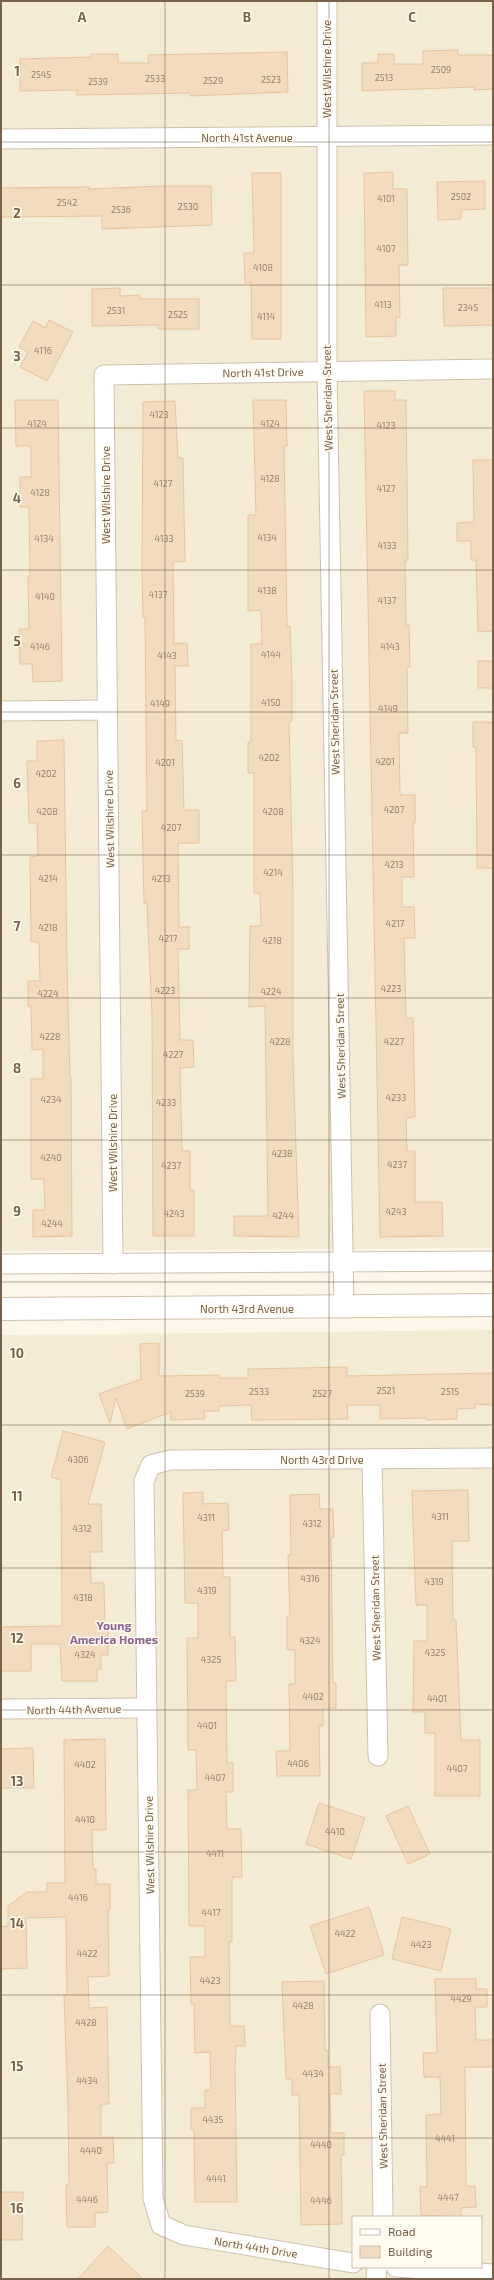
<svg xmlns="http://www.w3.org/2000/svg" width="494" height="2280" font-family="'Exo 2',sans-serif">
<rect width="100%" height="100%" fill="#fcf7e8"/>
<g fill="#f4ebd6" fill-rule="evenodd">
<polygon points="1,1 493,1 493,1248 1,1251"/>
<path d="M493,1330V2279H1V1335ZM353,2217H481V2267H353Z"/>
</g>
<g fill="#f2dbbf" stroke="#e5c4a0">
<polygon points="458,50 458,55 493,55 493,89 474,90 474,87 362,91 362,63 378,63 378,54 394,54 394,64 423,64 423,51"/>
<polygon points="287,52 288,92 190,96 190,93 77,95 77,90 20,91 20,59 91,57 91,54 118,54 118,63 149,63 148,55"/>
<polygon points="393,172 393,189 407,189 408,265 399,265 400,317 396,317 396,336 366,337 364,173"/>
<polygon points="252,173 281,173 281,339 252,339 251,282 245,283 244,253 254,253"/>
<polygon points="485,181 485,209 461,210 461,219 438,220 437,182"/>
<polygon points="164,186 211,186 212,225 102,229 102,216 1,217 1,188 89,187 89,189"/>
<polygon points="120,288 120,296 140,295 140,299 199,299 199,329 158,329 158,325 92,326 92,289"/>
<polygon points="443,288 493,288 493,325 444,326"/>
<polygon points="49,320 73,332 47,381 20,367 28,352 19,347 33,321 45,328"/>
<polygon points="364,391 395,391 395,400 406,400 408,560 405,560 406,625 409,625 410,667 407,667 408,733 399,733 400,795 415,795 415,823 413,823 414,877 402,877 402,907 414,907 415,938 404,938 406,1018 413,1018 415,1117 406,1118 407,1151 415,1151 415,1202 442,1202 443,1236 380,1237"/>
<polygon points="15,400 58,400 62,681 33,682 32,664 20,664 19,629 29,629 28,576 30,576 29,507 20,507 20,477 31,477 31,446 16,446"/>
<polygon points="253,400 286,400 287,446 284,446 287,626 290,626 292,682 292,721 289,721 293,892 293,1060 299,1237 234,1236 234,1216 268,1216 265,1006 249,1007 250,926 261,926 260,893 254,893 254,773 248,773 248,742 251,742 251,644 262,644 261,610 248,611 248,515 256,515"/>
<polygon points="175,401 178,458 183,458 185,561 173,562 174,644 187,643 188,666 175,666 176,741 182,740 184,810 199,810 199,843 178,843 179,927 189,927 189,949 178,949 180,1040 193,1040 194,1067 180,1068 182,1151 190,1151 190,1190 194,1190 194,1236 153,1236 152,1015 147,903 144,903 142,811 147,811 145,617 143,617 142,572 143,402"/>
<polygon points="473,460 493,460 493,631 478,632 476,560 471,560 471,541 457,541 457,523 474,522"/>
<rect x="478" y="661" width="15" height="27"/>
<polygon points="473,722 493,722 493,868 477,868 476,747 473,747"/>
<polygon points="64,740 67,966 70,1078 71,1078 72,1236 33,1237 33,1210 45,1210 44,1179 31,1179 31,1079 43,1079 43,1049 32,1050 31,1006 28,1006 28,981 40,981 39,942 31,942 30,857 38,856 37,823 29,823 27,761 37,761 37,741"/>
<polygon points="159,1343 159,1376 219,1375 219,1378 248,1378 248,1369 347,1367 347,1376 493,1373 493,1405 475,1404 475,1408 457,1409 457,1419 426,1420 426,1418 380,1419 380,1405 347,1405 348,1419 252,1420 251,1405 219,1406 219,1411 204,1411 205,1419 171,1420 171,1412 127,1429 116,1398 110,1423 99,1394 141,1379 140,1344"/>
<polygon points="63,1431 105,1442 88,1504 101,1504 102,1552 90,1552 91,1583 104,1583 105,1628 108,1628 108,1655 101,1655 101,1669 97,1669 97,1681 62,1681 60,1644 31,1644 31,1671 1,1671 1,1627 62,1626 61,1480 51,1477"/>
<polygon points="468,1490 469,1541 452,1541 453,1620 456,1620 461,1740 480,1740 480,1796 435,1796 435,1733 425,1733 425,1712 413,1712 414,1641 427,1641 427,1605 416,1605 412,1491"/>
<polygon points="203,1492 203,1504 228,1503 229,1530 222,1531 223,1577 230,1577 230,1637 235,1637 236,1681 226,1681 227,1763 233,1763 233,1792 226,1792 227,1829 241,1829 242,1877 232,1877 232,1942 229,1942 230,2026 244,2026 245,2046 236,2046 235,2068 237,2202 195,2202 194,2130 191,2130 191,2108 205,2108 205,2090 211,2090 210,2052 195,2053 194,2004 191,2004 190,1957 205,1957 205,1926 189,1926 188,1790 197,1790 196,1750 188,1750 187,1638 198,1638 198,1603 185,1603 183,1493"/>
<polygon points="319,1494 320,1509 333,1509 334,1537 331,1537 333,1683 336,1683 336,1708 323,1708 323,1726 319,1726 320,1776 277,1776 276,1751 290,1751 289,1684 295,1684 295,1650 287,1650 287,1616 290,1616 288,1555 291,1555 290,1495"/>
<polygon points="105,1739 106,1830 92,1830 93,1869 96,1869 96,1884 110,1884 110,1910 108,1910 109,1976 88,1977 89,2008 107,2007 109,2104 101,2104 101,2138 113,2137 114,2163 107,2163 108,2212 95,2213 95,2227 67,2227 66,2185 69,2185 68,2104 64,1995 67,1995 66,1917 26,1918 27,1968 1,1969 1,1927 8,1926 8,1906 27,1892 47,1892 47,1883 65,1883 64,1740"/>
<polygon points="33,1748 34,1788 1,1788 1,1749"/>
<polygon points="319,1803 365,1818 351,1859 306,1844"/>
<polygon points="408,1806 430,1854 408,1864 386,1816"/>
<polygon points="369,1907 384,1955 326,1974 310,1926"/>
<polygon points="402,1917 451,1929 441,1971 392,1959"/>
<polygon points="435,1979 476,1979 476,1989 487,1989 487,2007 475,2007 476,2040 493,2040 493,2067 465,2067 466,2186 475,2186 476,2207 461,2208 461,2217 421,2215 420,2187 427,2187 426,2115 441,2114 440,2077 424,2077 423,2053 437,2053"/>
<polygon points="324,1981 325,2050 328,2050 328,2067 340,2067 341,2094 330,2094 331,2133 344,2133 344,2155 341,2155 342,2224 301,2225 299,2095 292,2095 292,2079 286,2079 282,1982"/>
<polygon points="1,2192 23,2192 22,2240 1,2240"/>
<polygon points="108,2246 143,2279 78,2279"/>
</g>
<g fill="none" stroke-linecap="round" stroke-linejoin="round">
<g stroke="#cfc0ad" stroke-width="21">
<g id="street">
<polyline points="327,1 327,371 344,1308"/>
<polyline points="1,139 493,135"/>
<polyline points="1,711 107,710"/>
<polyline points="1,1264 493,1261"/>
<polyline points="113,1264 104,375 493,369"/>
<polyline points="372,1459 378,1756"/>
<polyline points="1,1709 147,1708"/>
<polyline points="380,2014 383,2217"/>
<polyline points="353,2263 184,2235 161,2225 153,2198 144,1481 151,1465 170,1460 493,1458"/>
<polyline points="396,2267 493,2274"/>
<polyline points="376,2279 377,2267"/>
</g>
</g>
<g stroke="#d1c2ab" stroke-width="24">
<polyline id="secondary" points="1,1309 493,1305"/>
</g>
<use href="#street" stroke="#fff" stroke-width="19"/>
<use href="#secondary" stroke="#fff" stroke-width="22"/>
</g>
<path fill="none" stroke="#77614b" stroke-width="1" stroke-opacity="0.55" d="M165,1V2279M329,1V2279M1,142H493M1,285H493M1,428H493M1,570H493M1,712H493M1,855H493M1,998H493M1,1140H493M1,1282H493M1,1425H493M1,1568H493M1,1710H493M1,1852H493M1,1995H493M1,2138H493"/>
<g text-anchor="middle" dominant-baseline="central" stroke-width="3" stroke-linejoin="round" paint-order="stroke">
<g font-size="9" fill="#968068">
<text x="441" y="69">2509</text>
<text x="41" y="74">2545</text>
<text x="384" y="77">2513</text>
<text x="155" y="78">2533</text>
<text x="271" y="79">2523</text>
<text x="213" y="80">2529</text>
<text x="98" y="81">2539</text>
<text x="461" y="196">2502</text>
<text x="386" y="198">4101</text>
<text x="67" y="202">2542</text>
<text x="188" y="206">2530</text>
<text x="121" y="209">2536</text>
<text x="386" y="248">4107</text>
<text x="263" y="267">4108</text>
<text x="383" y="304">4113</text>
<text x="468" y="307">2345</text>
<text x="116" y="310">2531</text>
<text x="178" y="314">2525</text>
<text x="266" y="316">4114</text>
<text x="43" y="350">4116</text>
<text x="159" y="414">4123</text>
<text x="37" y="423">4124</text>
<text x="270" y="423">4124</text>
<text x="386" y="425">4123</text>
<text x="270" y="478">4128</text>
<text x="163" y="483">4127</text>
<text x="386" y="488">4127</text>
<text x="40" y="492">4128</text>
<text x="267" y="537">4134</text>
<text x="44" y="538">4134</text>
<text x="164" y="538">4133</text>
<text x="387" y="545">4133</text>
<text x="267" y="590">4138</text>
<text x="158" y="594">4137</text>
<text x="45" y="596">4140</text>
<text x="387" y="600">4137</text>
<text x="40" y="646">4146</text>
<text x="390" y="646">4143</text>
<text x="271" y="654">4144</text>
<text x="167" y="655">4143</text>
<text x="271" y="702">4150</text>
<text x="160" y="703">4149</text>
<text x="388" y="708">4149</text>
<text x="269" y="757">4202</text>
<text x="385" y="761">4201</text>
<text x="165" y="762">4201</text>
<text x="46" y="773">4202</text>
<text x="394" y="809">4207</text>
<text x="47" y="811">4208</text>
<text x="273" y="811">4208</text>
<text x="171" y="827">4207</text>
<text x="394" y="864">4213</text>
<text x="273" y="872">4214</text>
<text x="48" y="878">4214</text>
<text x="161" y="878">4213</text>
<text x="395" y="923">4217</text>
<text x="48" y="927">4218</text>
<text x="168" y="938">4217</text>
<text x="272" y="940">4218</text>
<text x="391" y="988">4223</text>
<text x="165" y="990">4223</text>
<text x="271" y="991">4224</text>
<text x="48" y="993">4224</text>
<text x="50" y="1036">4228</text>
<text x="280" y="1041">4228</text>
<text x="394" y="1041">4227</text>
<text x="173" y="1054">4227</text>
<text x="396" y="1097">4233</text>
<text x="51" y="1099">4234</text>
<text x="166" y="1102">4233</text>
<text x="282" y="1153">4238</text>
<text x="51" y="1157">4240</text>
<text x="397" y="1164">4237</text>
<text x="171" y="1165">4237</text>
<text x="396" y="1211">4243</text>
<text x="174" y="1213">4243</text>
<text x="283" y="1215">4244</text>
<text x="52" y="1223">4244</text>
<text x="386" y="1390">2521</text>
<text x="259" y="1391">2533</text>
<text x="450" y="1391">2515</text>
<text x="195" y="1393">2539</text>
<text x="322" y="1393">2527</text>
<text x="78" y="1459">4306</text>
<text x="440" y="1516">4311</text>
<text x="206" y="1517">4311</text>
<text x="312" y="1523">4312</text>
<text x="82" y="1528">4312</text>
<text x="310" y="1578">4316</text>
<text x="434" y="1581">4319</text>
<text x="207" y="1590">4319</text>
<text x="83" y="1597">4318</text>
<text x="310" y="1640">4324</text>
<text x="435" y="1652">4325</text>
<text x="85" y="1654">4324</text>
<text x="211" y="1659">4325</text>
<text x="313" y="1696">4402</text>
<text x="437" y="1698">4401</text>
<text x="207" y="1725">4401</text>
<text x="298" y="1763">4406</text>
<text x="85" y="1764">4402</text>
<text x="457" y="1768">4407</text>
<text x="215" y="1777">4407</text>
<text x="85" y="1819">4410</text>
<text x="335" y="1831">4410</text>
<text x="215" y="1853">4411</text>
<text x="78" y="1897">4416</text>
<text x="211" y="1912">4417</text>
<text x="345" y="1933">4422</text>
<text x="421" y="1944">4423</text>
<text x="87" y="1953">4422</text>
<text x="210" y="1980">4423</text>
<text x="461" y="1998">4429</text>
<text x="303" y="2005">4428</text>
<text x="86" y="2022">4428</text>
<text x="313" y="2073">4434</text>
<text x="87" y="2080">4434</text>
<text x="213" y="2119">4435</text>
<text x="445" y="2138">4441</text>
<text x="321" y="2144">4440</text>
<text x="91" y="2150">4440</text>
<text x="216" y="2178">4441</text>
<text x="448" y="2197">4447</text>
<text x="87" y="2199">4446</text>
<text x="321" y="2200">4446</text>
</g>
<g font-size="11" fill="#77614b" stroke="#fffbee">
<text transform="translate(326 69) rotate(-90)">West Wilshire Drive</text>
<text x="247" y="137">North 41st Avenue</text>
<text transform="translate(263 372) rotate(-1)">North 41st Drive</text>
<text transform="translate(327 398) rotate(-91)">West Sheridan Street</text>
<text transform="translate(105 495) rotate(-90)">West Wilshire Drive</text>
<text transform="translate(334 722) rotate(-91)">West Sheridan Street</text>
<text transform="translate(109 819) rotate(-91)">West Wilshire Drive</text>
<text transform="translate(340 1046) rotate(-91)">West Sheridan Street</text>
<text transform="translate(112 1143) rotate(-90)">West Wilshire Drive</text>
<text x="247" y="1308">North 43rd Avenue</text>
<text x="322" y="1459">North 43rd Drive</text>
<text transform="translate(375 1608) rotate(-91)">West Sheridan Street</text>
<text transform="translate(74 1709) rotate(-1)">North 44th Avenue</text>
<text transform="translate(149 1845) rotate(-91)">West Wilshire Drive</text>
<text transform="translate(382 2116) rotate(-91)">West Sheridan Street</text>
<text transform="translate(256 2247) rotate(9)">North 44th Drive</text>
</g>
<g font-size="12" font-weight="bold" fill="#8a6493" stroke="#fffbee">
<text x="114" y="1625">Young<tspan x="114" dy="14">America Homes</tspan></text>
</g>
</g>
<g font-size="13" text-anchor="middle" font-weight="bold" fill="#77614b" stroke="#fffbee" stroke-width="3" stroke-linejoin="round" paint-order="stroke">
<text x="82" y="22">A</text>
<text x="247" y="22">B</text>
<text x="412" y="22">C</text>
<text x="17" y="76">1</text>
<text x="17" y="218">2</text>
<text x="17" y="361">3</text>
<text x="17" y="503">4</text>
<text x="17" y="646">5</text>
<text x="17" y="788">6</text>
<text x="17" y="931">7</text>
<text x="17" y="1073">8</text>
<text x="17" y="1216">9</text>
<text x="17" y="1358">10</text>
<text x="17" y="1501">11</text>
<text x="17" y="1643">12</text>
<text x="17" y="1786">13</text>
<text x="17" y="1928">14</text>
<text x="17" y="2071">15</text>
<text x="17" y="2213">16</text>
</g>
<rect width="494" height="2280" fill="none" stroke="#77614b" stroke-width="4"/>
<rect x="352" y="2216" width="130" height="52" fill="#fffbee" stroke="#c9bdad"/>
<rect x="360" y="2229" width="20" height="6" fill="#ffffff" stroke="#c9bdad"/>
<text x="388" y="2236" font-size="12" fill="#77614b">Road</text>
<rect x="360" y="2246" width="20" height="12" fill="#f2dbbf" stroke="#c9bdad"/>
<text x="388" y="2256" font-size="12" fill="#77614b">Building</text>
</svg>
